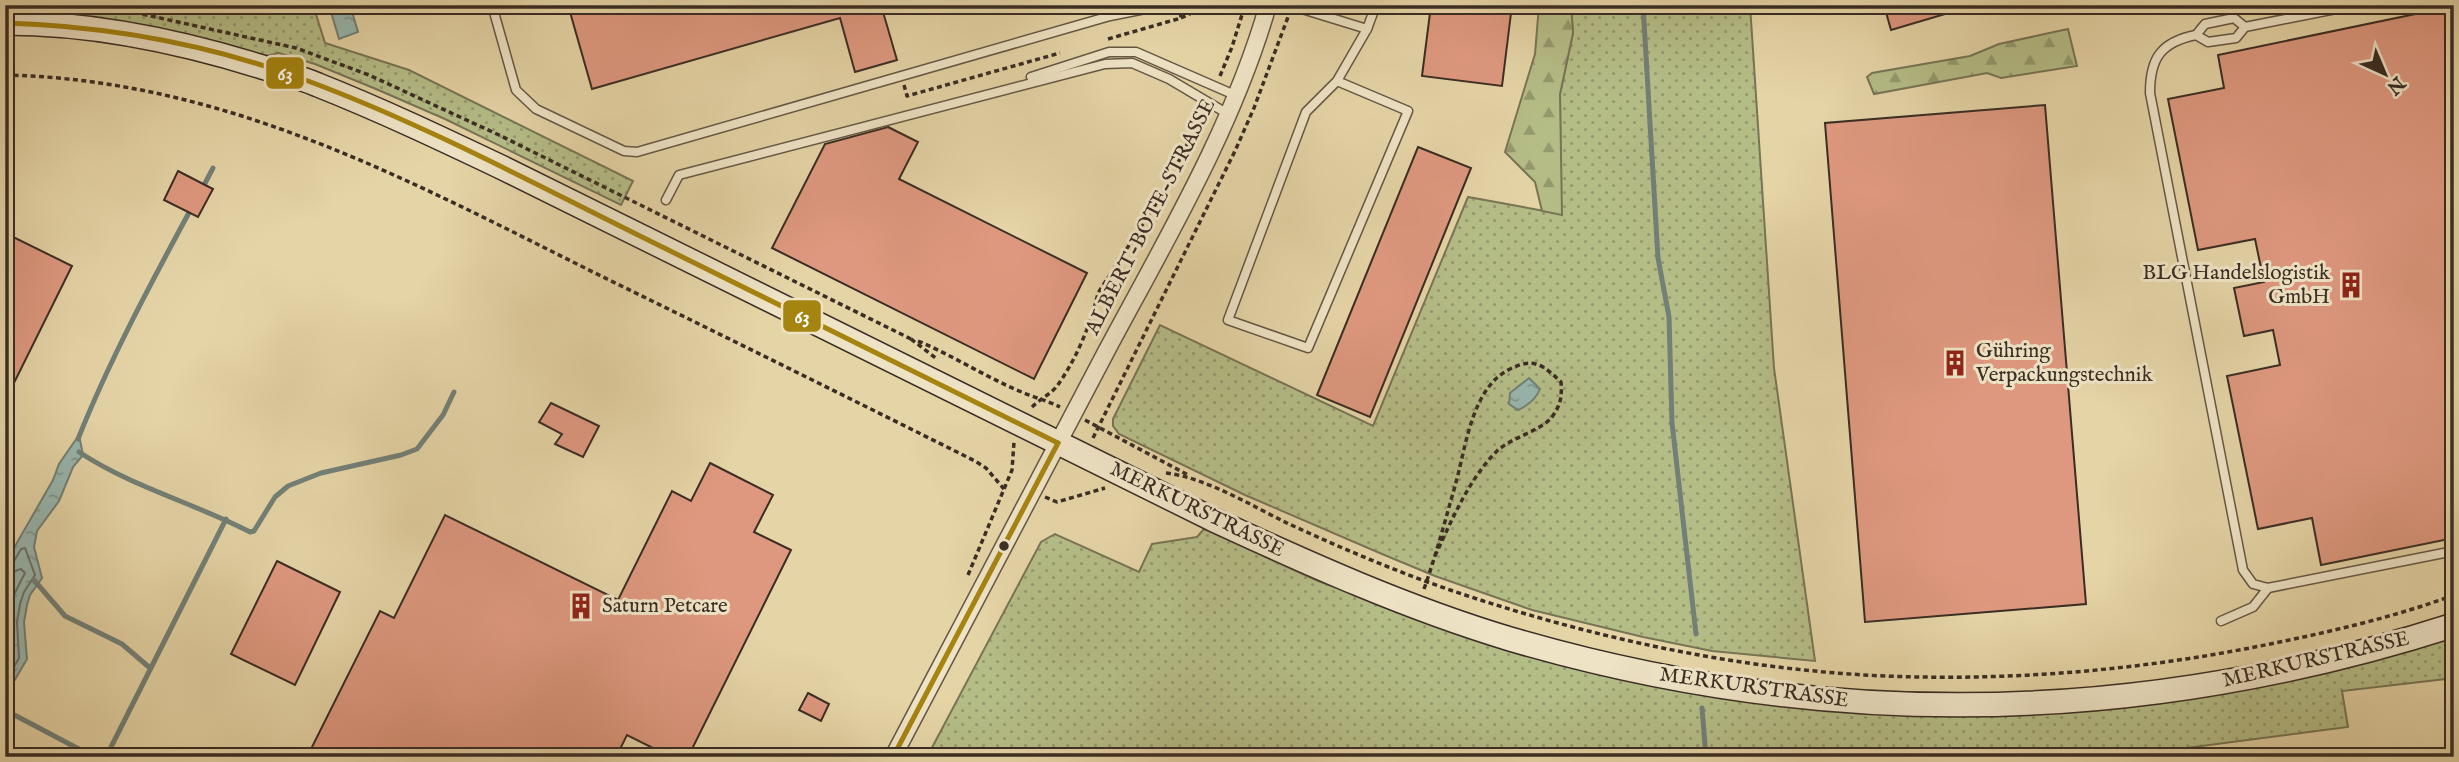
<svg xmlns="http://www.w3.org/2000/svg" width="2459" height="762" font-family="'IM FELL English',serif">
<defs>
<pattern id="grass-dots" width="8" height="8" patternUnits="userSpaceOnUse" patternTransform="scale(1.75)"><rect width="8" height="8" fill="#b5bd87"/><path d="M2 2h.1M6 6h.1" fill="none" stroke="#949a6e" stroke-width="1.8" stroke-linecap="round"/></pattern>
<pattern id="forest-firs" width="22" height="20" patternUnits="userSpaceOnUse" patternTransform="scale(1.75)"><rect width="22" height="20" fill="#b5bd87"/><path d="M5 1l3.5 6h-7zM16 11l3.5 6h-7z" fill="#949a6e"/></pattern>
<pattern id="water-ripples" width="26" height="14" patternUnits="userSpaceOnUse" patternTransform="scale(1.75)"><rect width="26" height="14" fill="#98b7af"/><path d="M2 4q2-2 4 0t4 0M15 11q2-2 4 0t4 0" fill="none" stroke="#7d958e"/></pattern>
</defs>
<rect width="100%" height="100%" fill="#e5d4a6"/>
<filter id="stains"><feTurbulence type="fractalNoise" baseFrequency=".00286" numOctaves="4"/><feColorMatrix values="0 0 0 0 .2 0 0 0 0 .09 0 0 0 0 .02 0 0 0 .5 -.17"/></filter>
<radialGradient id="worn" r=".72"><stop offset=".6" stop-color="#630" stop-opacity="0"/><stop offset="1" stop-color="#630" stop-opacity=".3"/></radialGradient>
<g fill="url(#grass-dots)" stroke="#787556" stroke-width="2">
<polygon points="5,5 313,5 325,43 409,70 633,181 621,205 445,119 376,89 315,64 279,53 262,57 5,14"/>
<polygon points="1571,5 1750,5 1774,368 1815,661 1712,651 1643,637 1532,610 1435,576 1382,554 1245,495 1119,434 1113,426 1113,419 1160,325 1373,426 1468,197 1561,214 1560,94 1573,33"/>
<polygon points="1204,529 1318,581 1487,642 1582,670 1691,693 1785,705 1971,715 2454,635 2454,678 2342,691 2348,727 2117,757 1474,757 1452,749 1438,757 927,757 1041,542 1055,534 1139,572 1152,544 1197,537"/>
</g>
<g fill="url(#forest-firs)" stroke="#787556" stroke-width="2">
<polygon points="1539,5 1571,5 1573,33 1560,94 1562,215 1542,211 1535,182 1505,152 1535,54"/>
<polygon points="2068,29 2077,66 2001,78 1987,73 1874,94 1867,77 1872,73 1970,56 1999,44"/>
</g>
<g fill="url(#water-ripples)" stroke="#728077" stroke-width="2">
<polygon points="329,5 350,5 358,32 339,39"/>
<path d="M1529,378L1540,389C1536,399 1527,406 1518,410L1509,404L1510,393Z"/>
<polygon points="79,435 83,455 73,467 59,501 37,531 34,547 42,578 30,595 27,605 24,622 27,659 13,683 5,706 5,569 7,560 53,480 59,464"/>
</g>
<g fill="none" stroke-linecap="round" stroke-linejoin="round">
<g stroke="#69726a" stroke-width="2">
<polyline points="5,565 13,563 21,549 25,548 35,575 24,592 20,604 17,622 19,658 5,683"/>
<path d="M5,574L21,569L25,573C17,589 8,603 8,622C8,637 13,653 5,666"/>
</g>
<g stroke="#728077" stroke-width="5">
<polyline points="1643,5 1658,258 1669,317 1672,423 1696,634"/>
<polyline points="202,189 213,168"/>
<path d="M78,439C110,359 151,283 192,207"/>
<path d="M79,452C132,487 194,503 250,532L254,531L275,497L288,486L321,473L401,455L417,449L443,415L454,392"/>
<polyline points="34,580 65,616 122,644 150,668"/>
<polyline points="1702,708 1706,757"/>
<polyline points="5,710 94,757"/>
<polyline points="106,757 226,519"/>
</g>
</g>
<g fill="#de987f" stroke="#3a2d24" stroke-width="2">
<polygon points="568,5 881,5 897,60 855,72 840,18 592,89"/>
<polygon points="1431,5 1512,5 1502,86 1422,76"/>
<polygon points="1884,5 1962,5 1962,9 1891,30"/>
<polygon points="2454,6 2454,538 2321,565 2312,518 2258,529 2227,376 2280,365 2273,330 2244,336 2234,288 2264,282 2255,239 2198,250 2168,99 2224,88 2218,55"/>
<polygon points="2045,105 2086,604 1865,622 1825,123"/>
<polygon points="888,127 918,142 899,179 1087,273 1034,379 772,248 825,144"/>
<polygon points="1418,147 1471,168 1370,417 1317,395"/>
<polygon points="178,171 213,189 198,217 164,200"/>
<polygon points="5,233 72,266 5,401"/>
<polygon points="551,403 599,426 583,457 555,444 562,434 539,422"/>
<polygon points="710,463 773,495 754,532 791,550 688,757 661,757 663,753 627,735 616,757 307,757 380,611 394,618 445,515 618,600 672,491 691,501"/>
<polygon points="277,561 340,592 295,685 231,654"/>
<polygon points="808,693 829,704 821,721 799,710"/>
</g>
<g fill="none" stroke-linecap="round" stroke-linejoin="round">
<g stroke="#655744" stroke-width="11">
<g id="lane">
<polyline points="492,5 516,90 536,109 624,151 637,152 1110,16 1165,5"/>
<polyline points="1289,5 1367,29 1376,5"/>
<path d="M2245,27L2234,18L2205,24L2196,35C2161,42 2150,58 2150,93L2243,570L2253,584L2268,588L2454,551"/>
<polyline points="2196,35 2208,42 2236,38 2245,27 2356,5"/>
<polyline points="1031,77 1109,52 1136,52 1237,96"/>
<polyline points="1337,81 1408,111 1308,348 1228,320 1306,112 1337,81 1367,29"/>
<polyline points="666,200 679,175 1105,64 1132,63 1169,79 1228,114"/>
<polyline points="2221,621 2253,607 2268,588"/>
</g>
</g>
<g stroke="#655744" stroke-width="19">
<path id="street" d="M893,757C964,621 1035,485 1107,350C1167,238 1233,127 1268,5"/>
</g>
<g stroke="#3a2d24" stroke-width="26">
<path id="secondary" d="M5,23C92,23 179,41 262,67C281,73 300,77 318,85C381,110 442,139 503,168L1212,519C1309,564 1407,608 1510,639C1826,732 2140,726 2454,625"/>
</g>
<g stroke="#3a2d24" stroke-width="3.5" stroke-dasharray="5 3.5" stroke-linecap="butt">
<polyline points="101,5 296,48 369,75 499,135 911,339"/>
<polyline points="1181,18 1208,5"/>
<polyline points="1108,39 1181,18 1180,5"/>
<path d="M5,75C227,80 408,180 601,276C726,337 851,399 975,461L986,468L1004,489"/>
<polyline points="1220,76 1232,47 1245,5"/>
<polyline points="904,85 907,96 1060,53"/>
<polyline points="911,339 937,359"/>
<path d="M918,341C954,356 987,378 1024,393C1036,398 1048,401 1060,407"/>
<path d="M1032,407C1040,399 1051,394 1057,386C1076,360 1091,324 1098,293L1161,196L1204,111"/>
<polyline points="1085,420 1190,476"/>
<polyline points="1093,438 1235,151 1254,108 1288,17"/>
<path d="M1166,473C1207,478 1252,506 1289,524C1343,549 1400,573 1456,592C1605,642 1764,675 1921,677C2035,679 2149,668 2260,646C2325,633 2392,618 2454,595"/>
<polyline points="1045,497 1057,502 1105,488"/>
<polyline points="968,575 1012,470 1014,442"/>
<path d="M1424,589C1436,555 1445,521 1455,486C1466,448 1471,388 1510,369C1534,357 1543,365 1561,382C1562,397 1561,404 1552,417C1541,431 1512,437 1497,451C1468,480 1451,522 1434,558"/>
</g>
<use href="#lane" stroke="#eee3c5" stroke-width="8"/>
<use href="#street" stroke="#eee3c5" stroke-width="16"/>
<use href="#secondary" stroke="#eee3c5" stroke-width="23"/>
<g stroke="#eee3c5" stroke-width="10">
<g id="bus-1">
<path d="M5,23C108,26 212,45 308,81C421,123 529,181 636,234C777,304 917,373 1058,443"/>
<polyline points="893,757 1058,443"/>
</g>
</g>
<use href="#bus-1" stroke="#a68410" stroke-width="5"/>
</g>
<defs>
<g id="building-bare" transform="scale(2.1)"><path d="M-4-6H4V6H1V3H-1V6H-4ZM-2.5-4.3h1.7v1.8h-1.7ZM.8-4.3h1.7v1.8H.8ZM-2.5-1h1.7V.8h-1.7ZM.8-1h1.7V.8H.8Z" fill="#8f2418" stroke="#eee3c5" stroke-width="2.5" paint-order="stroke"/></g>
</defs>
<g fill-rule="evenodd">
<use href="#building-bare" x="2351" y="285"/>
<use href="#building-bare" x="1955" y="363"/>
<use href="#building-bare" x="581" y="606"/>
</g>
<circle fill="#3a2d24" stroke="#eee3c5" stroke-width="2.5" cx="1004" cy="546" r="6"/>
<g text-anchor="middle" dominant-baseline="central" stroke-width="6" stroke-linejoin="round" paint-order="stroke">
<g font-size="21" fill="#3a2d24" stroke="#eee3c5">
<text transform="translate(1151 217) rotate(-63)">ALBERT-BOTE-STRASSE</text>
<text transform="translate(1197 510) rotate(26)">MERKURSTRASSE</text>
<text transform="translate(2316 660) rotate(-13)">MERKURSTRASSE</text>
<text transform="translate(1754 688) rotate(8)">MERKURSTRASSE</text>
</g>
<g font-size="21" fill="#3a2d24" stroke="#eee3c5" text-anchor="start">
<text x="2330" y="273" text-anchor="end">BLG Handelslogistik<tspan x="2330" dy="24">GmbH</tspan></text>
<text x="1976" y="351">Gühring<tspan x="1976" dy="24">Verpackungstechnik</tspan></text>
<text x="602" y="606">Saturn Petcare</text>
</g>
</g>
<g stroke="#eee3c5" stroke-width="2.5">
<rect x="265" y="56" width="40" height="34" rx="7" fill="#a68410"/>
<rect x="782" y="299" width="40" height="34" rx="7" fill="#a68410"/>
</g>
<g font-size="19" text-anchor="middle" font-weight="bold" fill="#fff">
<text x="285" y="80">63</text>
<text x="802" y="323">63</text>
</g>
<rect width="2459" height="762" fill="none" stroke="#e5d4a6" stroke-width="28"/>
<rect x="7" y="7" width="2445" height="748" fill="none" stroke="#3a2d24" stroke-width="3.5"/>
<rect x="14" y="14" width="2431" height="734" fill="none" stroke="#3a2d24" stroke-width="2"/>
<g transform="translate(2385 74) rotate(136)" stroke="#eee3c5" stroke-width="5" paint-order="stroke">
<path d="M0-5L12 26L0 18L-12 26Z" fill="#3a2d24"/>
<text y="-10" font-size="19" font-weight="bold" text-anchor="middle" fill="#3a2d24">N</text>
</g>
<rect width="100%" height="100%" filter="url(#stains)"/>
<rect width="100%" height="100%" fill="url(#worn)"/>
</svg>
